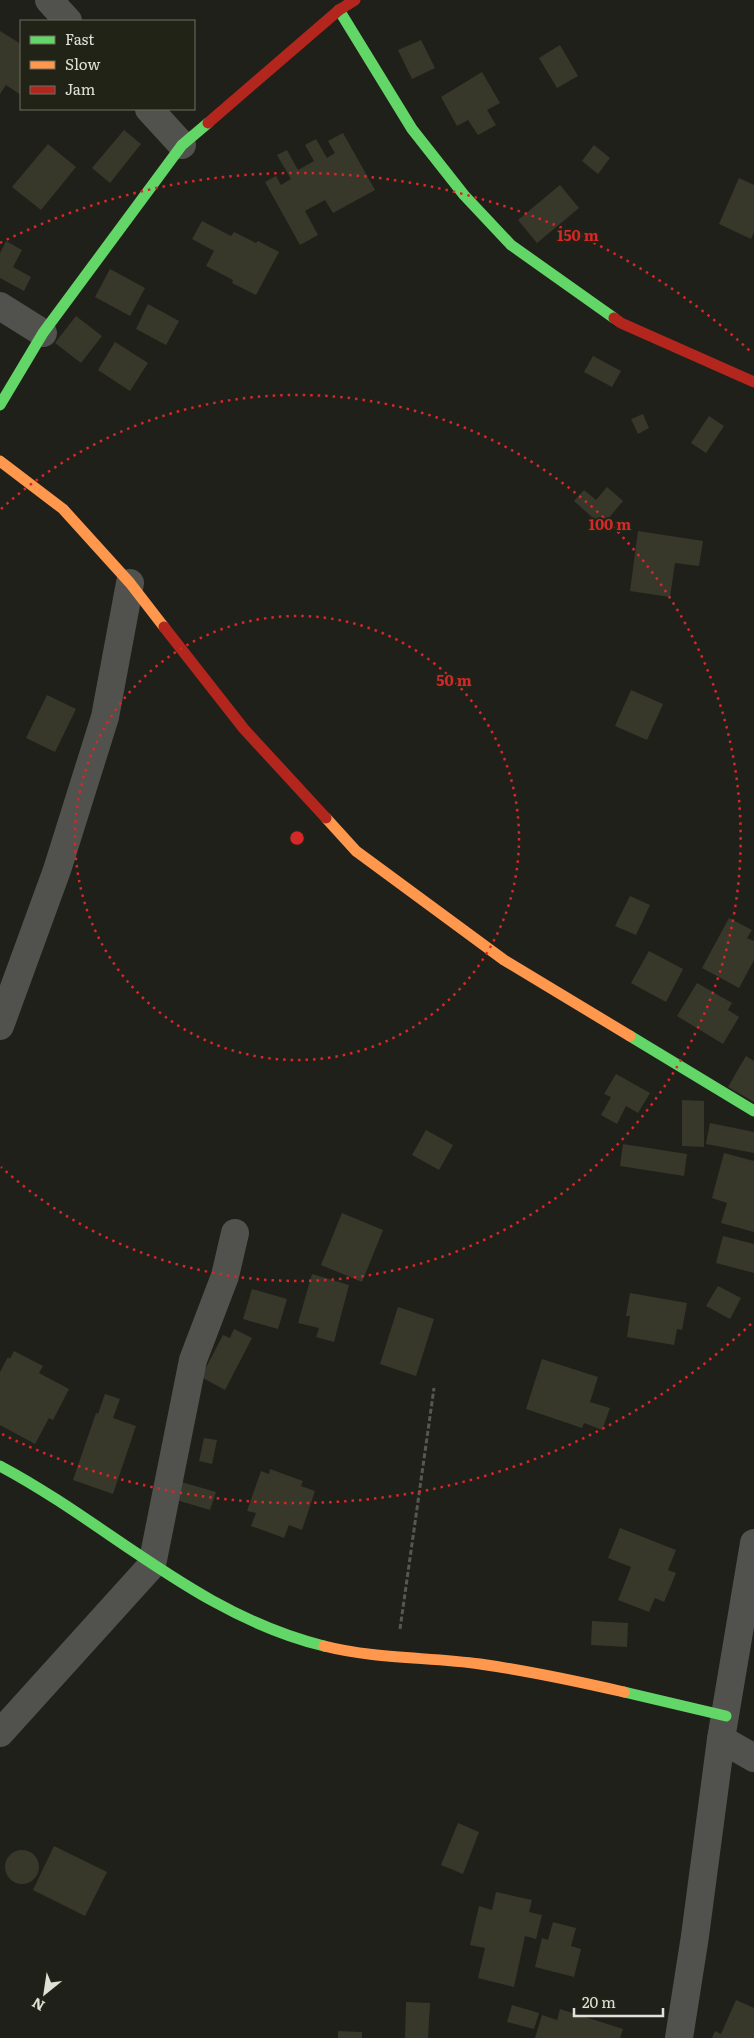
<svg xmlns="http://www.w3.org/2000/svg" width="754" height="2038" font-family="Literata,serif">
<rect width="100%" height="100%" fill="#20201a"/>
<g fill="#37372a">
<polygon points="0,31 21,44 21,95 6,85 0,94"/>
<polygon points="421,40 435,68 412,79 398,50"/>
<polygon points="560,45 578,76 557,88 539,58"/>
<polygon points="482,72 500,103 487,110 496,125 478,135 468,120 457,126 441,97"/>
<polygon points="124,130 141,144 110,183 92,168"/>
<polygon points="343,133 375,190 333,213 325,200 305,211 318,235 300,245 265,182 276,176 281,185 291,179 277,155 287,150 298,170 314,161 305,145 316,139 327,158 335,153 328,141"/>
<polygon points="48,144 76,167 41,210 12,187"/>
<polygon points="594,145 610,158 598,174 582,161"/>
<polygon points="739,178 754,185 754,232 751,239 719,224"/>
<polygon points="560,185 579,208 537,243 518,220"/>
<polygon points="202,221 231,236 234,232 256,243 258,241 279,252 256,295 232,283 233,280 206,266 214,251 192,239"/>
<polygon points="6,241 22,250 13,267 31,277 24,291 0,278 0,253"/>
<polygon points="110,269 145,288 130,316 95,297"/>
<polygon points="148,304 179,321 166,345 136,329"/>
<polygon points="76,316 102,336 81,363 55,343"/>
<polygon points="115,342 148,363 130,391 98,370"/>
<polygon points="593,356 621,371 612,387 584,372"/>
<polygon points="643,414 649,428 638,434 631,419"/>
<polygon points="709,416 724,426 706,453 691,443"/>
<polygon points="607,487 623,501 602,526 574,501 584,490 596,500"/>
<polygon points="638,531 703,541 699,566 675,563 670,597 630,591"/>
<polygon points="631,690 663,704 647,740 615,726"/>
<polygon points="47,695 76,709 55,752 26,738"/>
<polygon points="630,896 650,905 636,935 615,926"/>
<polygon points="729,918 752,930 747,938 754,941 754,960 739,988 702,968"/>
<polygon points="649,951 683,969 666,1002 631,983"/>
<polygon points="697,983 732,1003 728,1010 739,1017 723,1044 677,1016"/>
<polygon points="746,1056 754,1061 754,1102 728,1087"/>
<polygon points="616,1074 650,1093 638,1113 626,1106 617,1124 601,1115 611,1097 604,1094"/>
<polygon points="682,1100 704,1101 704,1147 682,1146"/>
<polygon points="710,1123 754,1132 754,1153 706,1144"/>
<polygon points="426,1130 453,1145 439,1170 412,1155"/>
<polygon points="623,1144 687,1154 684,1176 620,1166"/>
<polygon points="724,1153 754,1161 754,1232 721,1223 727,1203 712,1198"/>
<polygon points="342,1213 383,1230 362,1282 321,1265"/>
<polygon points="723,1236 754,1244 754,1273 716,1263"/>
<polygon points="312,1274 349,1285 334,1342 316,1337 319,1328 298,1323"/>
<polygon points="718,1286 741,1298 730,1319 706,1306"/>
<polygon points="252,1289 287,1299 278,1329 243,1319"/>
<polygon points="630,1293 687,1303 682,1330 677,1329 674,1345 627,1337 630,1316 626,1316"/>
<polygon points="398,1307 434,1319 416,1376 380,1364"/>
<polygon points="234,1329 252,1338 225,1390 201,1377 223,1335 230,1338"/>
<polygon points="14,1351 43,1366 39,1373 69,1389 53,1420 49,1418 35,1444 0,1425 0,1372 8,1357 10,1359"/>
<polygon points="542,1359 598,1377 590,1402 610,1408 602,1430 584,1423 582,1428 526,1409"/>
<polygon points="105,1394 120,1399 113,1418 136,1426 113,1494 73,1480 96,1413 98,1414"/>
<polygon points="204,1438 217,1440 212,1464 199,1461"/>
<polygon points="270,1469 303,1481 301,1486 315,1491 302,1530 289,1525 284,1538 251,1526 256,1513 247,1511 261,1471 269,1474"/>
<polygon points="178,1481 216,1492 210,1510 173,1499"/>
<polygon points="620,1528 676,1550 668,1570 676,1573 664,1602 655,1598 649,1612 618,1600 631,1567 608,1558"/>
<polygon points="592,1621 628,1623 627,1647 591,1645"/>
<polygon points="458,1823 479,1832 463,1874 441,1865"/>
<polygon points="54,1846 107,1872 85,1916 33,1890"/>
<circle cx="22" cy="1867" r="17"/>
<polygon points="496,1892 532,1900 529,1912 542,1915 536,1939 525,1936 514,1987 478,1978 485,1948 470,1945 479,1906 492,1910"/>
<polygon points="553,1922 576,1928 571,1946 581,1949 574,1977 535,1967 542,1938 548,1940"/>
<polygon points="736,2000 754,2008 754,2038 712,2038 715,2031 721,2034"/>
<polygon points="406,2002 430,2003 428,2038 405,2038"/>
<polygon points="512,2005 539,2013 534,2029 507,2022"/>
<polygon points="560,2009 623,2029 620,2038 535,2038 542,2015 557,2020"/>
<polygon points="338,2031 362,2032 362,2038 338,2038"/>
</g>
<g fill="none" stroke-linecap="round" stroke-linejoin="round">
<polyline stroke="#565653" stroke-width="3" stroke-dasharray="5 2.5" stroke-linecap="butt" points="400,1629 434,1388"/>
<g stroke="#51514d" stroke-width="28">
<polyline points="49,0 68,21"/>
<polyline points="149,109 182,145"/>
<polyline points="0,306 43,333"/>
<polyline points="0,1026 57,870 105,717 130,583"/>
<polyline points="0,1733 152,1565 193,1360 225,1276 235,1233"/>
<polyline points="721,1739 754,1758"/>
<polyline points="679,2038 695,1936 721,1739 754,1543"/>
</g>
<g stroke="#63d668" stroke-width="11">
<polyline points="339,10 412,129 464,195 511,245 614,318"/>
<polyline points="0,405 43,333 182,145 208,123"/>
<polyline points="630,1036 754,1111"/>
<path d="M0,1466C109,1524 200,1616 324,1646"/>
<polyline points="624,1692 726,1716"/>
</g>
<g stroke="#ff974d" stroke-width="11">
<polyline points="0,461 63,509 130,583 164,627"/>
<polyline points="326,818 356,851 504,960 630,1036"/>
<path d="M324,1646C375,1659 429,1657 480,1664C529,1671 576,1681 624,1692"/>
</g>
<g stroke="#b3261e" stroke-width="11">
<polyline points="208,123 339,10 355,0"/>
<polyline points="614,318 621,323 754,382"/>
<polyline points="164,627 244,729 326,818"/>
</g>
</g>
<g fill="none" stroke="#d62828" stroke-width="2.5" stroke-dasharray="2.5 5">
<circle cx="297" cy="838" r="222"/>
<path d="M1 509A443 443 0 1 1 1 1167"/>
<path d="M751 1324A665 665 0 0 1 0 1433M0 243A665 665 0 0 1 751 352"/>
</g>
<circle cx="297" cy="838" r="8" fill="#d62828" stroke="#222317" stroke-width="2.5"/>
<g font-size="15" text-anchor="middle" font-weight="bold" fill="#d62828" stroke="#222317" stroke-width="4" stroke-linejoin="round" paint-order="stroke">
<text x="578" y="241">150 m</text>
<text x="610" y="530">100 m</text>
<text x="454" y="686">50 m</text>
</g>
<rect x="20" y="20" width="175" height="90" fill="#222317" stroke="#6e6f65"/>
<rect x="30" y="36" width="25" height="8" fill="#63d668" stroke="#6e6f65"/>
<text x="65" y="45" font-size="15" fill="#e1e1d9">Fast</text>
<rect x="30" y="61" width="25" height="8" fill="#ff974d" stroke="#6e6f65"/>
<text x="65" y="70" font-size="15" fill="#e1e1d9">Slow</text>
<rect x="30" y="86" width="25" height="8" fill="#b3261e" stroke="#6e6f65"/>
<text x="65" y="95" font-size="15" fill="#e1e1d9">Jam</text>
<g transform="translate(45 1993) rotate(210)" stroke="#222317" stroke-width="4" paint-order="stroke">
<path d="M0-4L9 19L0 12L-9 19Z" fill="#e1e1d9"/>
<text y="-8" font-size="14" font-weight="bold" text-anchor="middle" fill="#e1e1d9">N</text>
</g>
<path d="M574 2008v8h89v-8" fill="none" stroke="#e1e1d9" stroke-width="2.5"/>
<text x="582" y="2008" font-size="15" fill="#e1e1d9" stroke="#222317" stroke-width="4" paint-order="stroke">20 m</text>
</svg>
